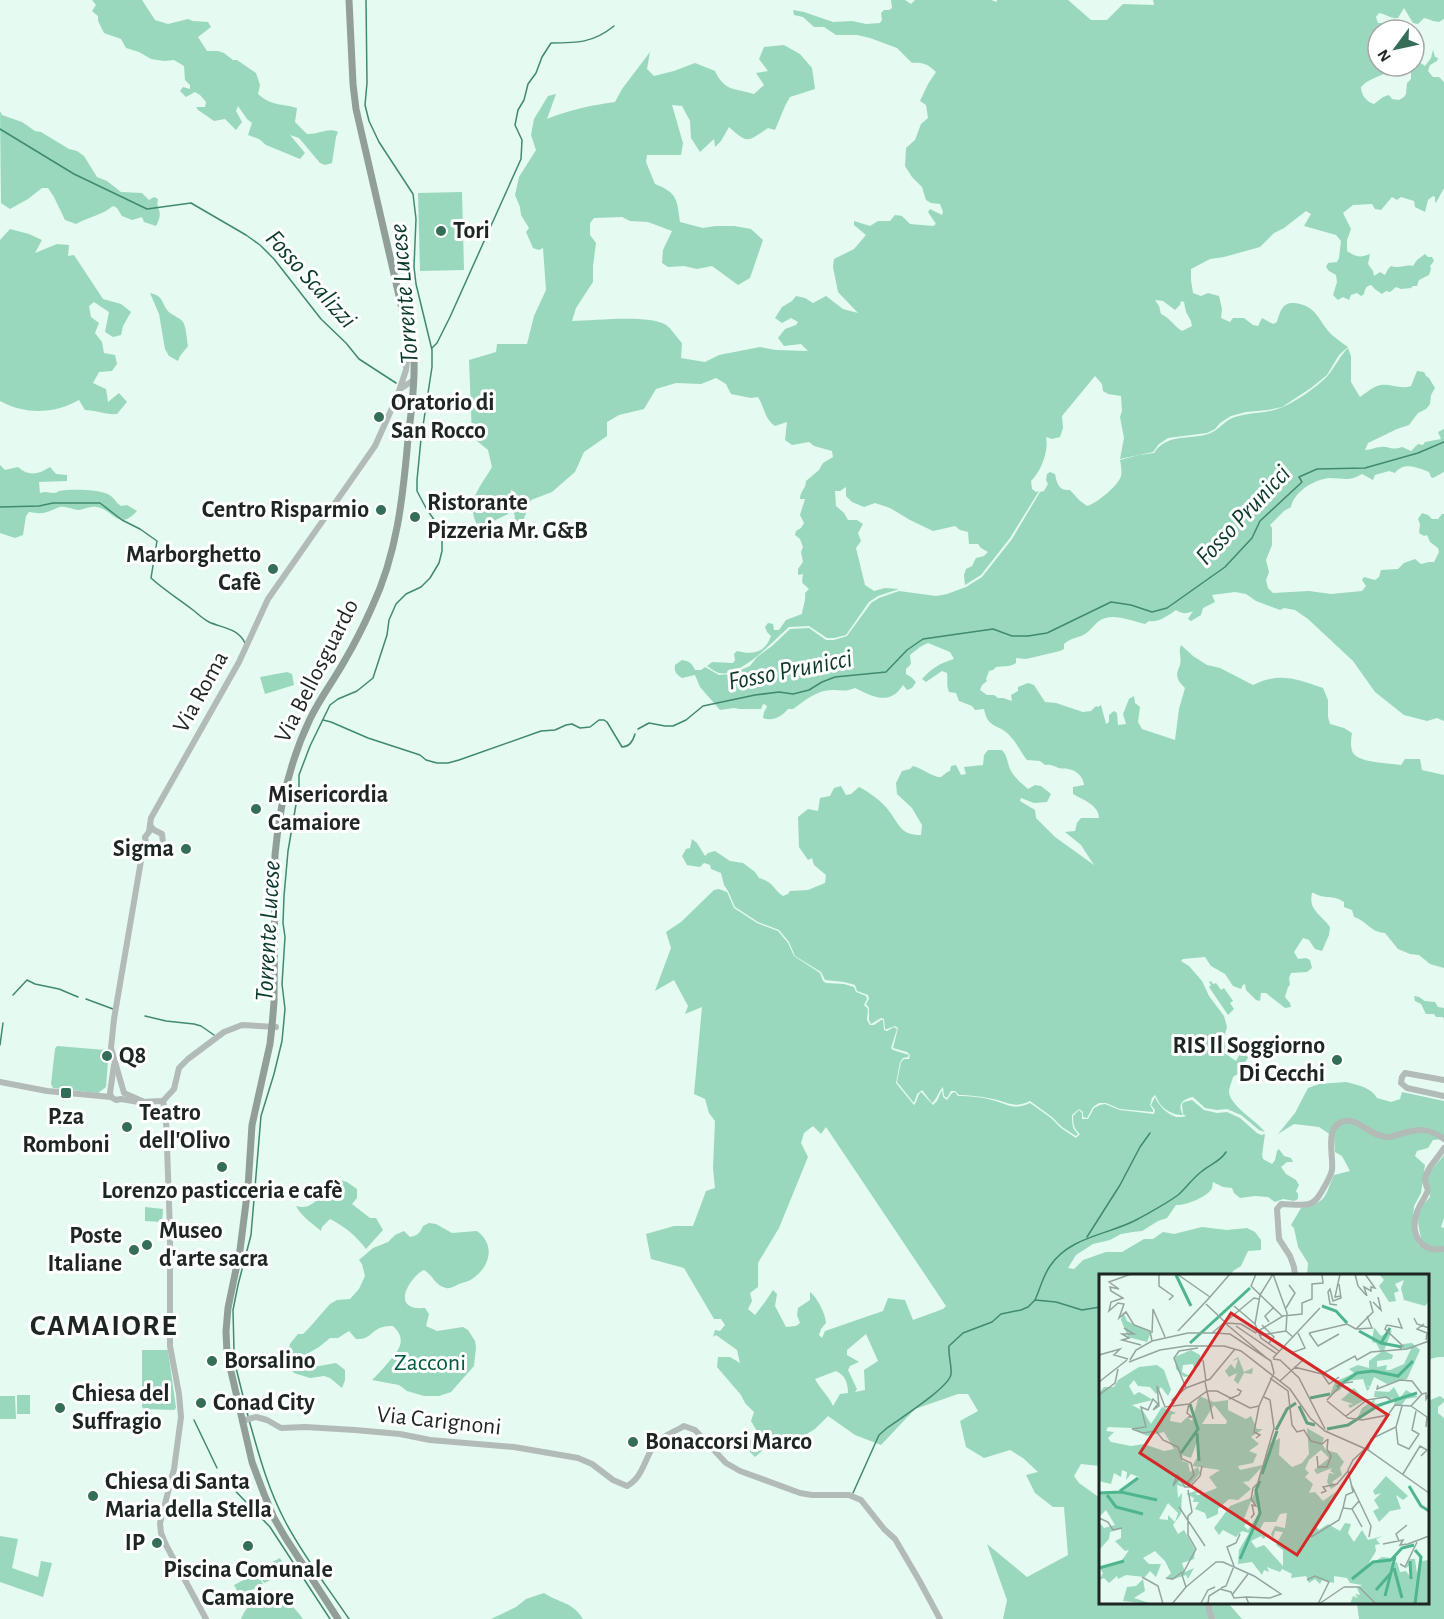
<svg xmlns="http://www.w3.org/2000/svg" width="1444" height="1619" font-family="'Alegreya Sans',sans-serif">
<rect width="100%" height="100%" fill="#e5faf0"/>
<g fill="#99d8bd" fill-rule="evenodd">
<path d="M92,0H142L155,20L168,24L188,19L193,21L208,22L211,27L198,37L207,51H218L224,53L233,60H237L256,73L260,85L258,94C273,107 281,103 297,108L295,122L307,134C318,135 329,127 338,132L336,137L332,163L325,165L320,163L299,138L290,135L305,153L300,159L266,145L259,139L248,135L252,123L247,119L238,106L236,111L242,122L236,130L225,119L214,121L198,110L196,107H205L206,102L200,95L195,92L186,97L180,91L183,87L190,89V85L185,80L184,66L174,60L164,61L151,59L139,52L126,48L121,39L104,33L98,21V16L92,11L96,5Z"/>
<path d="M891,0H905L911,4L915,0H991L997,2V0H1068L1091,20H1107L1123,4L1154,5L1153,0H1444V19L1439,22L1433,21L1428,19L1424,18L1418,24L1413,23L1404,8L1398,18C1391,19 1386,14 1379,13L1376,17L1378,23H1390L1394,25V30H1378V66H1396C1386,76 1371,76 1361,87C1361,94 1366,102 1374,104L1383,97L1389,95L1392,99L1399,100L1404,97L1406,94L1407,83L1411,79V68L1414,66L1415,59L1425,66L1431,58L1433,50L1435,57L1438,58L1437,61L1430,65L1428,71L1433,77H1439L1444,82V188L1437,201L1435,203V197L1433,196L1428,200L1425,212L1415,207L1414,201L1401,197L1397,200L1392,197L1381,210L1375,209L1372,204L1353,205L1343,213L1351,229L1347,240V251C1356,257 1360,258 1370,254L1368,264L1373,271L1374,276L1380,272L1385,275L1388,269L1391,266C1400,269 1405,264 1413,266L1417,260L1425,254L1428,257H1432L1434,261L1430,266L1431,269L1429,275L1419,280L1417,286H1413L1411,288L1401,289L1396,287L1390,292L1386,291L1382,294L1376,290L1371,285C1366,286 1365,289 1364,294L1361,296L1357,293L1351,295L1349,300L1343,297L1338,300L1333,295L1337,282L1336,275L1329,271L1326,267L1328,263L1337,262L1339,258L1341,241L1336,235L1304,226L1311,214L1306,211L1284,228L1274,233L1260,247L1224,257L1210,259L1191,269V280L1193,293L1201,296L1208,293L1219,296L1222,309L1221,318L1230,322L1233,318H1244L1253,325L1258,326L1262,318L1273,324L1277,322C1280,312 1282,302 1294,303C1317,305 1318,321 1332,335C1337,339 1342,343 1348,347L1339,355L1327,375L1311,388L1282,407L1268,410L1246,412L1231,416L1220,423L1215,429L1207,433L1168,438L1159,444L1153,452L1120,459L1124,438L1120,417L1122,411L1121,396L1108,394L1103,391L1102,384L1095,376L1062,416L1063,428L1060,437L1052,439L1046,437C1049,451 1041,471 1031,481L1032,489L1036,492L1039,491L1010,538L981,575L965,585L964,575L966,569L972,566L976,558L984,556L988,552L981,548L978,544H969L968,532L960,530L955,526L933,531L910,520L890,508L875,503L864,507L852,502L846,496V487L840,491H835L836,506L844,513L848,520H857L863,524L858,533L861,541L856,548L865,585L874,591L885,588L899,589L878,596L869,602L846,635L834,638H827L809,626L789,627C774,640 740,678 719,673C715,672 710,668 707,666L712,662L733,663L735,660L734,654L737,651C753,655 765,653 771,636L767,632L765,627L768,623L773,624L774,630H779L786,620L802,614C803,606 806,601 805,593L809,589C803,582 801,586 803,574L798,575V569L803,562L801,552L803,547L800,539L795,535L796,531L801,528L804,523L800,515L805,499H800C800,491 806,489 806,481L819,470L823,463L833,457L832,451L814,446L809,442L792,445L785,440L787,422L775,426C764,418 765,408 758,397L751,398L731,394L726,384L716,378L701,384L676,383L656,389L644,409L619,415L607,422V436L584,452L575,472L552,492L531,500L518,534L513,508L515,492L511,490L508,514L479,528C464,503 479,489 492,467L488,450L472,437L469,360L496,352L497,344H527L534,316L546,290L543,248L539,250L533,248L526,232L529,228L521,215L520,207L515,195L519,177L536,150L531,135L534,119L548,96L556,94L547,119C569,110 592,105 615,102L622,89L650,52L647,69L654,76L674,71L695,63L715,71C725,92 735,88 754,94L764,85L756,73L768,71L759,59L764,47L784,45L800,54L812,68L815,89L790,97L785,106L775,130L768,128C747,142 748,144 729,127L721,141L715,147L714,139L700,152L691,138L690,121L682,106L672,105L683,143L681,155H647L646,162L655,184C678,193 677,200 680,222L703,228L715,226H734L751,229L763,240L750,278L738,285L712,266L697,269L684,266L668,267L662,263L663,250L672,231L648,222L630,221L622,217L594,218L590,223V235L596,243L593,266V282L576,308L572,321C594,321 648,314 666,325C672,329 677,338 682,343L681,358L705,362L719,355L760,347L776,350L808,351L801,344L784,346L778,338L785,329L796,325L798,322L791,318L782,323L775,318L782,307L792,301L796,296L805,298L813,303L826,296L843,309L858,313L838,292L833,267L834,259L854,249L866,235L854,225V221L870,226L878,221H890L895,215L902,216L910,224L933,226L936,224L928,212L930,209L942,215L943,212L940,204L931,203L926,200L922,187L912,177L905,166L906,148L915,140L921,124L928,118L926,105L920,101L928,84L936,72C928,64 922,62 912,63L897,48L870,38L857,35H836L824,27H814L803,17L794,15L793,10L804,12L833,22L852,21L866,24L880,23L882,20L881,13L884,10H889L892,8ZM1155,300L1163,301L1175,310L1180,305L1181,301L1184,302L1186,312L1191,321L1192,326L1182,331C1174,326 1169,317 1161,314L1159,306Z"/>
<path d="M0,111L2,115L22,122L35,131L41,132L69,149L77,151L84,156L97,177L107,181L121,192L142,193L149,200L154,197L158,199C155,210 165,210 156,226L144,222L142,217L132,220L122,216L117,208L113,206C102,215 89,217 76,224L65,220L54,197L48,188H42L28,199L10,209L1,203Z"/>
<polygon points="462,192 464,270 420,271 418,193"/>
<path d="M10,229L29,234L42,240L35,253L57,244L69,245L68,256L74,255L103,299L121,304L131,312L123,326L121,335L113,337L105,332L109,312L94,302L89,306L91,317L99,323L95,333L102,342L104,353L115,355L117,364L112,371L99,372L93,383L106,389L108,402L119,393L127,402L117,414C105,415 96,410 85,410L79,400C54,414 26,415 0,401V240Z"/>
<path d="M150,293C165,296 161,305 170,313C174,316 180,318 183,322C186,326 187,341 188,346L180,356L178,361L169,356L165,349L159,314Z"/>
<path d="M1348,348L1351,356V382L1360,397C1365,394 1371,388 1377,386C1388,382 1399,390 1411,386L1417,371L1424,372L1426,376L1429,378L1435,388L1431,395L1430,404L1426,409L1418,413L1409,425L1397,429L1368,443L1365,450C1372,450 1375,447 1381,447C1389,446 1390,451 1402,447L1411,451L1418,444L1423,445L1425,442L1441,439L1438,432L1444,429V472L1433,478L1431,477L1429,472C1418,468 1404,461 1395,473L1389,471L1375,475L1373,480L1362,474C1349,482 1343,478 1330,478C1314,479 1294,492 1291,507L1284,511L1270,525L1272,528V545L1266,560L1269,572L1266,580L1268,588L1273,593L1309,591L1331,594L1362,591L1366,586L1362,580L1364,577L1375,580L1379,577L1381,570L1398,569L1404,563L1415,559L1421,564L1429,562H1434L1439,552L1438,548L1430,542L1427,535L1424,536L1419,533L1420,524L1418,519L1422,513L1428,515L1432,519H1438L1442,514H1444V721L1437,718L1427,721L1404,715L1375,692L1353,661L1308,619L1295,610L1284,608L1280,610L1256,601L1246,594L1235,592L1212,595L1215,602L1203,608L1201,615L1191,621L1188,619L1193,611C1187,614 1182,614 1176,610C1169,615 1158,623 1149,621L1145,624C1131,621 1112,612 1099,621C1094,625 1090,631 1085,634C1079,638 1072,637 1064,644V649L1060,651L1026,659L1016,658V663C1010,667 1004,666 996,667L993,670L989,671L986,679L987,681L982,685L980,690L987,695H994L998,698H1003L1012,701L1011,695L1018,691V687L1028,683L1034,685L1045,702L1056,703L1083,712L1091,711L1096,706L1098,707L1101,705L1106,724L1109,722V715L1114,711L1117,713L1118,725L1126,724L1123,714L1129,699L1134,696L1135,703L1140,707L1138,722L1142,729L1175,740L1179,709L1185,688C1180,683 1175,678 1178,670C1178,668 1180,667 1180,665C1182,658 1178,652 1181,645L1193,656L1207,665L1220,668L1253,685C1279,672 1296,679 1323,688L1328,700V717L1330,724L1344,728L1352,733C1351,739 1350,747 1353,753C1360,763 1388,763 1401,765L1405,759H1420L1422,770L1444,775V968L1430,964L1419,955L1410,954L1398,949L1385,933C1370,932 1367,921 1354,917L1352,910L1344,907V902C1332,894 1325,900 1314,893H1312C1308,910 1321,914 1330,927L1329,935L1322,951L1315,949L1309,940L1303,938L1294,952L1298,959L1306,958L1310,960L1312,968L1307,972L1291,973L1289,978L1290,985L1288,987L1285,997L1290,1003L1291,1007L1285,1008L1266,993H1261L1260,1001L1256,1000L1246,990L1245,984L1243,985L1241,989L1233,986L1225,974L1211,966L1205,957L1183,959L1181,961L1189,966L1202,981L1209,996L1224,1016L1227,1027L1224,1037L1226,1050L1230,1057L1236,1061L1240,1054L1245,1051L1248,1058L1245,1062L1248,1067L1233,1077C1232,1081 1229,1088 1229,1092C1230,1106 1257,1121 1265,1132L1259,1130L1241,1115L1227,1109L1217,1110L1205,1108L1193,1097C1182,1099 1177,1105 1183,1115C1176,1116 1164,1110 1160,1104C1158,1101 1157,1098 1155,1095L1152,1098L1150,1105L1153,1110V1112L1120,1109L1106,1103H1099L1093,1107L1087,1118L1083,1117V1112L1079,1109L1072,1115C1072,1123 1072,1129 1078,1134L1076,1136L1062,1127L1052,1117L1030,1101C1014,1109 1008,1102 993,1099C986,1097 967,1095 959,1095L955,1091H951L947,1098L944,1096L943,1087C938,1092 937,1099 932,1103L922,1090L917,1094L914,1103L897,1082L901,1062L904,1059H909L910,1055L907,1052L893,1048L898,1028L895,1026L887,1029H885L884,1019L881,1018L871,1024L869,1020V1008L866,1004L869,999L868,995L857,991L855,985L844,982L825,980L821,972L795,956L789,942L779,930L758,922L735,907L728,891L724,885L721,873L711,869L710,865L704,863L700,867L687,865L682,856L686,849L690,848L692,839L697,843L705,856L708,853L715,851L730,861L743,863L755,872L759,878C774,882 773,889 783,896L788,894L790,891L808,890L825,883L826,875L814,865L812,858L808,860L799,847L798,817L808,809L818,811L820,798L830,796L834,788L841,786L846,795L851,794L859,787C869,792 883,802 889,811C900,825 900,835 921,835L922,825L912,808L897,794L896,783L902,771L910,769L913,766C920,767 936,779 941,777C944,775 946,772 950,771L951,766L956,765L961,775L966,774L964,767L983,765L984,755L988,750H1002C1008,757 1007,762 1010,769C1013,776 1022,784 1028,789L1035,785L1041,786L1051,794L1047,802L1034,803L1021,798L1020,801L1035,810L1036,818L1055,837L1094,865L1081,845L1065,832L1075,831L1077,823L1081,818H1099C1099,805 1083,800 1073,794V787L1084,785C1083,777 1077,770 1068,769C1065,768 1062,769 1059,768C1053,766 1051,764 1045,765L1040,761L1027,760C1021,753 1017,743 1010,736C999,723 988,730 984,709L975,710L972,706L959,701L956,693L949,692C946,685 948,680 947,673L942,671L926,682L922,679C933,667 939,664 954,659L950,652L928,643L920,647L910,655L911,664L906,669V674L911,677L916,682L912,688L907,690L903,685C890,706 873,697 855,688C845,692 842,690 832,690C817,690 804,701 793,709H788C782,716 773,722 763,718L764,712L767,707L766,705L763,704L761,709H740L734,708L720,710L700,687L695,675L682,678C676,674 674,672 675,665L682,660C689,661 692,663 695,670H701L705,667L719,675L731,674L750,666L757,657L772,646L790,629L809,628L826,640H834L847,636L871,603L879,598L899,591L936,596L947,594L966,587L982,577L1012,539L1040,492L1044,491L1048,484L1046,480L1047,474L1050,472L1055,474C1057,484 1059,491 1070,490L1079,500L1087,506C1096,504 1119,485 1121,476C1122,471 1121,465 1120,460L1139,455L1154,453C1167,433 1189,440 1208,434C1219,431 1224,420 1235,417C1250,412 1265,414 1280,408C1291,405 1322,384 1329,374C1336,365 1340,356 1348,348Z"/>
<path d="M0,465L5,470L18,467C29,477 39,474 50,467L56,474L67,475V481L39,482L40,493C47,491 48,493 54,493C56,493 57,492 59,491C70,489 102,489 111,496C115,499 116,503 121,506L127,505L137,511C118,532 114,510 97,507C90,506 86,509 79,510C73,510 66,506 60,507C56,508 51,511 47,512C41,514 35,513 29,512L26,516L23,535L15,538L0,533Z"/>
<polygon points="287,672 292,674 294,685 265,694 260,677"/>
<path d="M719,889L727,892L734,908L757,923L778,931L788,943L794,956L820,973L823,981L826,983L844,984L854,987L856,992L866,996L867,999L864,1005L868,1009L867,1020L870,1025H874L881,1020H883L884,1030L887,1031L894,1027L897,1029L891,1048L893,1050L909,1055L908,1057L903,1058L900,1062L896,1083L914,1105C918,1101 917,1095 921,1092L933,1105L937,1101L942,1090L943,1097L947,1100L952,1093L955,1092L958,1096C969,1096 982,1097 992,1100C1008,1104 1013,1111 1030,1103L1051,1118L1061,1128L1076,1138L1080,1134C1074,1129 1073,1124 1073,1116L1079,1110L1082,1113V1119H1088L1094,1108L1100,1105L1105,1104L1120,1110L1154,1114L1155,1110L1151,1105L1155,1097C1158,1105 1167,1114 1176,1117C1177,1117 1185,1117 1186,1116L1183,1114L1182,1104L1184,1102L1192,1100L1204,1110L1217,1113L1227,1112L1240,1118L1257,1133L1261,1135L1265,1134L1262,1155L1263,1159L1272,1164L1275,1160L1277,1151L1279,1149L1284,1156L1291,1158L1293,1162H1287L1281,1167L1286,1174L1296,1180L1299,1185L1296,1191L1298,1194V1199L1294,1201L1283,1199L1275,1202L1268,1197L1255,1196L1240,1198L1234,1193L1232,1188L1223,1187L1213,1182C1212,1187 1213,1188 1210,1191C1204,1198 1184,1206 1176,1205L1167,1218L1158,1221L1142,1231L1133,1232L1121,1234L1110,1240L1093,1244L1076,1255L1068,1268L1074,1269L1083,1260L1106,1252H1122L1144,1239H1153L1163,1232L1174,1234L1202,1227L1227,1230L1247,1228L1255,1232L1261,1240V1250L1248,1251L1241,1266L1233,1271L1231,1275L1242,1274L1244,1275L1100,1276V1466L1081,1464L1074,1476L1079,1483L1100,1498V1602L1228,1603L1242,1619H1003L1007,1600L987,1544L1027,1577L1068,1555L1064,1507H1053L1035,1493L1026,1475L1038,1472L1023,1458L1010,1450L984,1458L966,1447L960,1421L978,1411L968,1394H958L915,1409L881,1445L855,1435L828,1416L815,1429L800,1438L783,1440L770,1444L755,1457L744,1446L758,1433L751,1421L754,1412L745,1403L741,1395L717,1367L718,1357H730L740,1363L737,1350L716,1335L713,1337L715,1330L720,1331L725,1325L721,1319H714L684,1268L651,1259L646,1234L674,1226H693L706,1191L715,1188L713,1168L715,1121L709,1113L705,1099L694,1094L702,1007L685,1014L688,1006L674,980L655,991L671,948L666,932L681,922L714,890ZM813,1126L821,1134L826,1127L946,1306L943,1309L913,1320L905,1300L888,1298L883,1311L825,1331L822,1338L819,1335L821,1329L826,1323C826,1315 817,1297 810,1292V1300L798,1308L797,1315L800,1323L796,1326L786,1327L775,1306L777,1294L773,1290L765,1302L755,1315L748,1309L752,1301L750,1293L758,1287V1263L779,1228L808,1157L801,1143L804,1133ZM866,1334L878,1361L864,1370L865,1390L855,1392L857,1389L848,1370L850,1366L859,1362L847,1355V1350ZM836,1371C845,1375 848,1383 848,1393L840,1394L833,1406C829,1396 820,1389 815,1379Z"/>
<polygon points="1211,981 1213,984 1216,983 1221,990 1224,988 1233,1001 1230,1003 1234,1009 1228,1015 1209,987 1211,985 1209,982"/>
<polygon points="1414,996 1419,997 1425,1001 1435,1002 1438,1007 1444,1008 1444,1019 1443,1017 1436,1017 1434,1014 1426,1014 1421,1004 1415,1001"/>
<polygon points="57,1046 105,1050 104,1060 108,1061 106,1087 98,1093 53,1088 51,1084 55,1049"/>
<path d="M1346,1082C1357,1085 1371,1087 1377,1098L1391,1102L1400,1099L1402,1092L1444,1101V1139L1433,1140L1428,1148L1417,1151L1415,1156L1425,1165L1421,1193L1414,1206L1412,1231L1419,1246L1422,1243C1418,1221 1413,1215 1430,1197L1427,1178L1429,1173L1444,1155V1218L1441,1227L1444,1228V1357C1439,1357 1431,1357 1428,1362V1276L1307,1275L1308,1263L1298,1247L1294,1228L1291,1225L1301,1208C1327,1202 1324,1198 1334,1175L1350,1171L1342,1156L1335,1152L1334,1137L1319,1127L1294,1124L1278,1134L1295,1113L1308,1088L1319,1084Z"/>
<path d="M340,1180L347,1182L357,1189V1198L352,1204L370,1218H376L383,1230L366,1249C355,1235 347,1228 330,1219L322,1227L321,1231C312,1223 302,1217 296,1206C316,1213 324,1185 340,1180Z"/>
<polygon points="145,1207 163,1209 162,1222 145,1221"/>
<path d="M429,1223L436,1224L452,1233L477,1231C496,1245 490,1267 472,1279C468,1282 464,1282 459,1284C454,1286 451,1289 446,1288C435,1286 433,1275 424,1270C414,1274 396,1299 410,1306C414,1309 421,1308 425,1308L429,1314L426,1326L437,1331L463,1327L468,1330L475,1341L476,1347L474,1366L451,1392L439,1396H424L407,1391L399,1385L372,1380C377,1375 382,1370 386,1365C397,1352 409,1341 393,1326C391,1326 385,1326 383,1327C371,1330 371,1340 356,1339L349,1331L338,1338H330L319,1347L305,1355L308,1368L336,1363L345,1370V1380L342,1388L330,1378L324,1376L310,1378L294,1373L288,1366L287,1354L290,1344L293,1340L298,1334H303L309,1328L330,1304L337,1300L350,1299L359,1289L365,1276L362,1264L359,1260L373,1248L388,1242L395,1235L404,1231L410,1237C417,1236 420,1233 423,1226Z"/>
<polygon points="142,1350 168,1350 176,1408 174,1410 144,1409 142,1407"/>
<rect x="17" y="1395" width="13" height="19"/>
<polygon points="0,1396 15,1396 16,1419 0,1419"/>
<polygon points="1440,1396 1444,1399 1444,1402 1438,1407 1438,1413 1444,1418 1444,1619 1359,1619 1357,1603 1428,1602 1428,1401"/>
<polygon points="0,1536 18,1539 12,1568 38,1577 41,1561 52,1563 43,1597 0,1582"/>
<polygon points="280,1558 287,1572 264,1583 257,1570"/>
<polygon points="257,1573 263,1584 240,1596 234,1585"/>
<path d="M544,1593C559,1603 573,1602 583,1619H491L516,1607L526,1599Z"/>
<path d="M269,1595C286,1597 293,1606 303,1619H241C246,1606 255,1598 269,1595Z"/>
</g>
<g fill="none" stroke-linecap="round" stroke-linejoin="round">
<g stroke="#408a6f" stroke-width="1.5">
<polyline points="0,129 74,174 147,209 191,203 246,235 260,245 274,259 321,319 346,343 359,359 396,383"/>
<path d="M432,348L437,343L450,317L521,159L522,140L515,125L518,110L524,100L528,84L536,73L542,57L551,43C577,43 593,43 614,26"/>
<polyline points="417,397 425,402"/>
<path d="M0,507L39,506L53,503H100L122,520L140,529L157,541L151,578C164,590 179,599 193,610C198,614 203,619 209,622C222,628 238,628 245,643"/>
<path d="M323,720L331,722L368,738L420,755L426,760L437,763H448L459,760L541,731L555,730L566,725L572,724L580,728L590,727L599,720H604L607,722L622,747C630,747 633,741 635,734"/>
<polyline points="638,729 649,723 665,726 673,726 686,720 703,706 755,695 779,692 793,694 809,690 822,682 835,677 886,672 907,650 923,639 993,629 1012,636 1028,636 1047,633 1111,602 1131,605 1152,612 1167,608 1225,567 1252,538 1260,521 1302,482 1299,477 1317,469 1365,468 1418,453 1444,442"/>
<polyline points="13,995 27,980 35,984 59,989 78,997"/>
<polyline points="86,999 113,1009"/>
<polyline points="145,1016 166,1021 194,1024 201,1026 214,1035"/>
<polyline points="0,1045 3,1023"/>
<polyline points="1087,1237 1120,1185 1140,1147 1150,1133"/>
<path d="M1035,1300C1040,1289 1043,1276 1050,1266C1070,1236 1109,1235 1138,1219C1152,1211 1166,1204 1178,1195C1186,1188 1193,1178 1201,1172C1210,1164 1220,1162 1226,1152"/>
<polyline points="248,1416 236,1368 234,1351 233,1310 238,1285 251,1235 261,1116 274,1074 282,1041 285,1009 282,984 285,937 283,923 284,896 288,851 299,787 299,775 310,746 330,705 338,699 357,691 373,678 387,635 389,620 396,604 406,594 421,587 430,578 439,563 442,551 442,537 437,524 426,508 417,491 417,480 421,439 432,367 432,350 416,284 414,267 416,219 413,194 379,142 369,121 365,105 367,83 366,0"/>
<polyline points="194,1420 217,1468"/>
<path d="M249,1420C259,1455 268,1489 285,1521C302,1554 328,1588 349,1619"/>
<polyline points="220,1475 270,1527 330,1619"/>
<path d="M853,1493L879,1435L887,1428C899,1419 950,1387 951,1374C952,1365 948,1356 949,1346L963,1333L992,1322L1001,1314L1021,1310L1028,1307L1035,1300L1056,1302L1082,1310L1100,1307"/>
</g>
<g stroke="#b2bbb7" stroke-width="6">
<polyline points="400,389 414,380"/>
<polyline points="143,849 156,849 163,843 162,834 154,830 150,825"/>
<polyline points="1444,1080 1405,1073 1402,1077 1401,1083 1407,1088 1444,1096"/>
<polyline points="0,1082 47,1091 111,1097 116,1100 121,1099 139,1102 163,1101"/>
<polyline points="111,1097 110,1093 114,1065"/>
<polyline points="142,1101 124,1093 111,1048 114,1019 143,849 146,843 145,837 149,832 151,818 239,662 268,599 375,446 397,397 406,370 409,345"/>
<polyline points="163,1101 166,1119 170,1231 170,1346 179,1394 181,1417 174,1469 160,1523 161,1533 166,1545 206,1619"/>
<polyline points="163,1101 174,1089 179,1068 188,1059 224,1032 242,1025 276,1027"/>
<path d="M1444,1148C1439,1157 1425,1170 1425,1180C1425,1183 1427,1187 1428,1190C1425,1198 1420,1204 1417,1212C1410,1233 1419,1253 1444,1249"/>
<path d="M1295,1276L1294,1267L1290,1256L1279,1239L1277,1209L1281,1204C1290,1204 1301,1206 1309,1204C1316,1202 1319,1196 1322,1191C1326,1184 1330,1178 1332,1170C1334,1155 1323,1125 1345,1121C1359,1118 1371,1137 1387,1137C1391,1138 1396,1135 1400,1134C1418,1129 1428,1127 1444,1139"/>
<path d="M242,1421L256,1417L267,1420L281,1428L305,1427L355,1430L400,1434L430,1440L514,1447L578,1458L592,1464L613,1480L627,1486C642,1478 644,1461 653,1447C660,1437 674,1432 684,1426L695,1430L726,1463L740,1471L800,1493L812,1495H849L861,1500L884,1529L895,1539L919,1580L940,1619"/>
<polyline points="1209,1602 1209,1610 1212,1619"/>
</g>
<path stroke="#919f98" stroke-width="7" d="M338,1619L285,1537L274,1518L264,1494L252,1462L227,1354L226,1331L228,1308L240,1250L248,1187L252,1125L270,1044L272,1026L274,1002L275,855C279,809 290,761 310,719C320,698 334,680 345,660C355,643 364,625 372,607C397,554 403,497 408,439C411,413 415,387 414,361L356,109L353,84L349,0"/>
</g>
<g fill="#346e57" stroke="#fff" stroke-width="2">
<circle cx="441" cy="231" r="6"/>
<circle cx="379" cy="417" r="6"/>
<circle cx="381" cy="510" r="6"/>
<circle cx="415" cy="517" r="6"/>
<circle cx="273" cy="569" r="6"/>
<circle cx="256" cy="809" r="6"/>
<circle cx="186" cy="849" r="6"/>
<circle cx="107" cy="1056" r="6"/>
<circle cx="1337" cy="1060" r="6"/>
<rect x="60" y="1087" width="12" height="12" rx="3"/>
<circle cx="127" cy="1127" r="6"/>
<circle cx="222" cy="1167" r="6"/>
<circle cx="147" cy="1245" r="6"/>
<circle cx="134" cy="1250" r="6"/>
<circle cx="212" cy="1361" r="6"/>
<circle cx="201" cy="1403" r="6"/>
<circle cx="60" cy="1408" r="6"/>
<circle cx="633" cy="1442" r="6"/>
<circle cx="93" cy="1496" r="6"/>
<circle cx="157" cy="1543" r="6"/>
<circle cx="248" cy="1546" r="6"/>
</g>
<g text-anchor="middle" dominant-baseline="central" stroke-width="6" stroke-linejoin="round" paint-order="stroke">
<g font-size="24" font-weight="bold" fill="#1e2623" stroke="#fff" text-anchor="start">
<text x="453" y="231">Tori</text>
<text x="391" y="403">Oratorio di<tspan x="391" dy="28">San Rocco</tspan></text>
<text x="427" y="503">Ristorante<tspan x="427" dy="28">Pizzeria Mr. G&amp;B</tspan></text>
<text x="369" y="510" text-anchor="end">Centro Risparmio</text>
<text x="261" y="555" text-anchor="end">Marborghetto<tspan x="261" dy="28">Cafè</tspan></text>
<text x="268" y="795">Misericordia<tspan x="268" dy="28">Camaiore</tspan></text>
<text x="174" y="849" text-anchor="end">Sigma</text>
<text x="1325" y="1046" text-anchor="end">RIS Il Soggiorno<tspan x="1325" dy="28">Di Cecchi</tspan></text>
<text x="119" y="1056">Q8</text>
<text x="139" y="1113">Teatro<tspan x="139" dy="28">dell'Olivo</tspan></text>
<text x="66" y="1117" text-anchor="middle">P.za<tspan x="66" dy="28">Romboni</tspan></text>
<text x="222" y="1191" text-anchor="middle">Lorenzo pasticceria e cafè</text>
<text x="159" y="1231">Museo<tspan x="159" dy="28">d'arte sacra</tspan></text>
<text x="122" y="1236" text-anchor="end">Poste<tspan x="122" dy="28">Italiane</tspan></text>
<text x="224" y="1361">Borsalino</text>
<text x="72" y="1394">Chiesa del<tspan x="72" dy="28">Suffragio</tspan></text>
<text x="213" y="1403">Conad City</text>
<text x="645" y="1442">Bonaccorsi Marco</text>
<text x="105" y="1482">Chiesa di Santa<tspan x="105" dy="28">Maria della Stella</tspan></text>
<text x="145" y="1543" text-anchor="end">IP</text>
<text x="248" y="1570" text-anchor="middle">Piscina Comunale<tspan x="248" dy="28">Camaiore</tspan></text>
</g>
<g font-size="24" fill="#1e2623" stroke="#fff">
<text transform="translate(317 671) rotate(-63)">Via Bellosguardo</text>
<text transform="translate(201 692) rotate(-61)">Via Roma</text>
<text transform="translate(439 1421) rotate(6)">Via Carignoni</text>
</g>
<g font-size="24" fill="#01593f" stroke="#fff">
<text x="430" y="1363">Zacconi</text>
</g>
<g font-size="26" font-style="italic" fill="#0c3a2a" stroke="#fff">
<text transform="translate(311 279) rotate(48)">Fosso Scalizzi</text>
<text transform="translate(404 294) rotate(-95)">Torrente Lucese</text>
<text transform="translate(1243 515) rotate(-47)">Fosso Prunicci</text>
<text transform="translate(790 670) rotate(-11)">Fosso Prunicci</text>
<text transform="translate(268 931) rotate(-87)">Torrente Lucese</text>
</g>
<g font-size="30" font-weight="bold" letter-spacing="1.5" fill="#1e2623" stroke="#fff">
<text x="104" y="1326">CAMAIORE</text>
</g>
</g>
<g transform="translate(1099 1274)">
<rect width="330" height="330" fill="#e5faf0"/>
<path d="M280,0H330V27L326,32L305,26L302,14L305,6L296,10L300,17L295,19L297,27L290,28L280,12L285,6ZM24,38L28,47L52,58L48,68L29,63L22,46ZM275,53L282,62L293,56L285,77L294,81L293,85L278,87V93L288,91L287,96H291L305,90L312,75H304V70L313,69L321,76L308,105L288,110L275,103L271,113L267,111L271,114L268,117L264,105L247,107L241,116L231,121L236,108L255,99L250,95L259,91L270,94V87L282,78L277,69L273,68ZM92,76L101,81V91L95,95L94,90L84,91L83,98L91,102L85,103L77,95L76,83ZM139,83L145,98L154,94L153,100L145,99L139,110L135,106L138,99L130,103L126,97L132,90L136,95L139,85L133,87ZM58,91L65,96L72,116L69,122L62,113L57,120L51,113L39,112L35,106L30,112L35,121L40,118L54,126L33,131L44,137L52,150L63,133L77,139L72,141L71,147L82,149L88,143L93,147L100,122L115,128L129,126V136L147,145L152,142L158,155H164L152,163L160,170L150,177L158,180L154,189L139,192L141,196L168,190L171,170L181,164L180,181L193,193L203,189L210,180L208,154L225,164L223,170L227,176L238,179L245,188L241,194L243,201L233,208L237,212L232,215L228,208L230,199L236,200L231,197L233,194L218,200L215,196L230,184L222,176L210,186L206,195L210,199L206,203L214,210L210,219L216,218L224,227L238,217L232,225L231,234L216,252L220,256L229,250L241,257L246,249L252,250L249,259L255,268L263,256L269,266L284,262L277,265L281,270L276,271L277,277L268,292L283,283L292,284L293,290L298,288L301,298L307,297L312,304V290L306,295L311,285H316L318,300L321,281L323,287L330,286V330H251L254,322L259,324L256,320L261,321L258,314L263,311L251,309L248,304L235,302V309L223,306L221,310L216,305L210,309L207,302L192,304L193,300L183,295L181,298L168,293L170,298L165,296L163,301L153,288L139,290L140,276L150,259L143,257L137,263L124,256L120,261L115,254L131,232L154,223L162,194L150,207L144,208L152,215L139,226L130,225L119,235V240L108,245L106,239L96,235L100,228H94L95,224L87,220L104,215L96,220L100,221L118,214L110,203L121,196L93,192L98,184L99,165L92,184L83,181V187L89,189L91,198L99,193L101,199L90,213L79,207L87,214L78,211L79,224L83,219L82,240L74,251L79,260L85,256L96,275L95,285L83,289L86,298L95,294L89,305L87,301L72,306L68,303L72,299L66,287L56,277L44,284L50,290H62L57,303L51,297L46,303L27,301L19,305L18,302L10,309L5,304L0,306L4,299L0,293L21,289L30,276L26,277L16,267L22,264V255L11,258L10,265L0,276V248L5,254L16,251L7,236L0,243V218L19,217L40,203L32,200L27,206L28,198L23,196L22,203L15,199L12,210L0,207V119L5,113H15L19,106L40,93ZM115,131L128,147L127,150H103ZM9,153L32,154L48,162L65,158L75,175L65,177L45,170L32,172L12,168L9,164L15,158L7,157ZM152,227L158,231L160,239L149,256L145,252L150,246L145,245ZM69,229L79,239L76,248L69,241V246L60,245ZM188,239L186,254L176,252L172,260L174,264L176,257L184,258L177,271L184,276V292L165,271L157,274L152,267L162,262L164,265L167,262L160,257L165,248H177L181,240ZM295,113L301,124L307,116L319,123L307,125L302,132L295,131L296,125L275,123L276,117L290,118ZM255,114L266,126L251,134L249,131L254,130L242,126ZM276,125L275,129L284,131L292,128L259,143L263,134ZM287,202L309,222L304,226L297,221L302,235L291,237L280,248L274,237L280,234L275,226L282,219L276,221L274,217ZM44,305L46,317L35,324L53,330L24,327L28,313L37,312Z" fill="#99d8bd" fill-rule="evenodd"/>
<path fill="none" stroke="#4fb58f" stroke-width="3" d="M77,1L92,32M223,32L237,37L248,49M260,57L282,69L291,54M91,69L151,14M282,69L303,73M238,113L258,99L274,97L299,102L314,87M211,124L231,120M200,132L208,149L216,151M228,155L249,151L280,131L318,119M177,156L188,135L197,129M98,159L100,187M82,179L99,155L91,130M163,200L178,157M310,212L322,232L330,237M21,217L39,204M0,219L22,218L58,226M8,221L17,233L44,240M141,285L161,239L157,216L161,207M311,287L312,305M0,294L25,287M295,294L303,324M253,305L274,288L292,286L303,274L315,271M277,316L292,299M286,322L296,283M316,330L322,283L316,276"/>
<path fill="none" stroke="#95a59e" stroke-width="1.5" d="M32,0L10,8L20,15L11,13L12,17L24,24L12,28L10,37L19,29L25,30L20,44L27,38L35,51L51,57L53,67M60,0V12L74,22L70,26M78,0L111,23L79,57M157,0L152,12L183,42M174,0L161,21L156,50L162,64L180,77M174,0L188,39L187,57L194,63M241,0L236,23L242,22M256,0L259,12L267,21M266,0L276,14L272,13V17L265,13L268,22M111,23L131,0M274,28L282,36L279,23M107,30L126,48M238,31L231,30L229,18L231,15L234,27L242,24L240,10M135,32L156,50M187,34L196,19L190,11M299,44L303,54L288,51L286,55L304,72L301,75M315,44L318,50L330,54M170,48L166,42L175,33M126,49L170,86M127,49L142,50L157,59M325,50L318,55L328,59L327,66M163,51L175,63L170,69M137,52L178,80M25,54L35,60H23L30,64L23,66L42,71M258,55L273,54L268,42M53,59L54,35L66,63M113,59L155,24L160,25M156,59L184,42L203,40V29L213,25V10L224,9L223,0M210,59L248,50L257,55L274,38L271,27M210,59L219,72L240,60M161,61L187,57M185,72L192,79L206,74L199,59M99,74L80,77L75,84L87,114L111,105L136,75M0,81L21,75L15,81L29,85M174,84L221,34M174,85L181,86L200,104L226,155M31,86L37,76L53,67L89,59H116L131,60L172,87M104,86L107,107M30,88L61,76L87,72H125L142,77L191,115L211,144L226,157L269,176L330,219M195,93L223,100M223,100L256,82L258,86L272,78L308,75L330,67M223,100L230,110L240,103M171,104L189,117L193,151L198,158L205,156L212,167L223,170L229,165M181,107L205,85M0,108L28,86M279,111L278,115L301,106L313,107L323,120M108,117H118L151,134L160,132M108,117L114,145M0,121L16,109L19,95M130,125L140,121L142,117L138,115M228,126L244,109L254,108M228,127L249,144L263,146L289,141L296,131L312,132M75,130L73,126L87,114M312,132L323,120L327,119V125L330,120M312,132L328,143L327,153M247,142L268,126L287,123L292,126M89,143H93L88,139L90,130M297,153L299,170L310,175L320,160L313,156L317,137M157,164L161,161L155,158L160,132L175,99L172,87M269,176L272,165L297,153L303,132M218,182L219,193H228L232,182L228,175L229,165M103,192L101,202L91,213H86L80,204L74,212L78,201L88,209L95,201L92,189L83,185L79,173L64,166L57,157L44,159L33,155L47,153L42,133L49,136L54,125L59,130L54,136L60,132L58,112L66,133L90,130L108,117L106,108M304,200L321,172L328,176L322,182M252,210L272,252L270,263M222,219L227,217L224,213L238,210L249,197M80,233L106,272M244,234L247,221L254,218L249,196L254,186L266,175M253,235L263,253M0,244L9,248L14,256L23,254M152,244L155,240L153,231L157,232L152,225L154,214L159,209L175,154L171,126L165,123M212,263L240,246L244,234L253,235L260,227M300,267L297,260L308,251M284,270L304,266L301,271L309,270L330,262M301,290L306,293L318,268M135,292L128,273L137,269L141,260M43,303L59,312L64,330M67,304L74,305L83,298M208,306L216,302L230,308L219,330M87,313L117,288H124L155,302L182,320L171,324L147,323M245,313H260L277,330M122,314L127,312L135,292M133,321L149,300M102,329L109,316L116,313M73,330L87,313L83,301L97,275L89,261V242L93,238L89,216M103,330L109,329L110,322L121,315L132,318L135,324L147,323L150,330M220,330L245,313"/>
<path fill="#d62828" fill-opacity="0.15" stroke="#d62828" stroke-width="3" d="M132,39L289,141L198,281L41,179Z"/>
<rect width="330" height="330" fill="none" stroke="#1e2623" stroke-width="3"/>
</g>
<g transform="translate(1396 48) rotate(237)"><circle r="28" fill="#ffffff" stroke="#a5a8a7" stroke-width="1.5"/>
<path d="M0-4.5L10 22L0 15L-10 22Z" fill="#346e57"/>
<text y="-9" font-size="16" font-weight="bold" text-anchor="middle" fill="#1e2623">N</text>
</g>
</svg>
